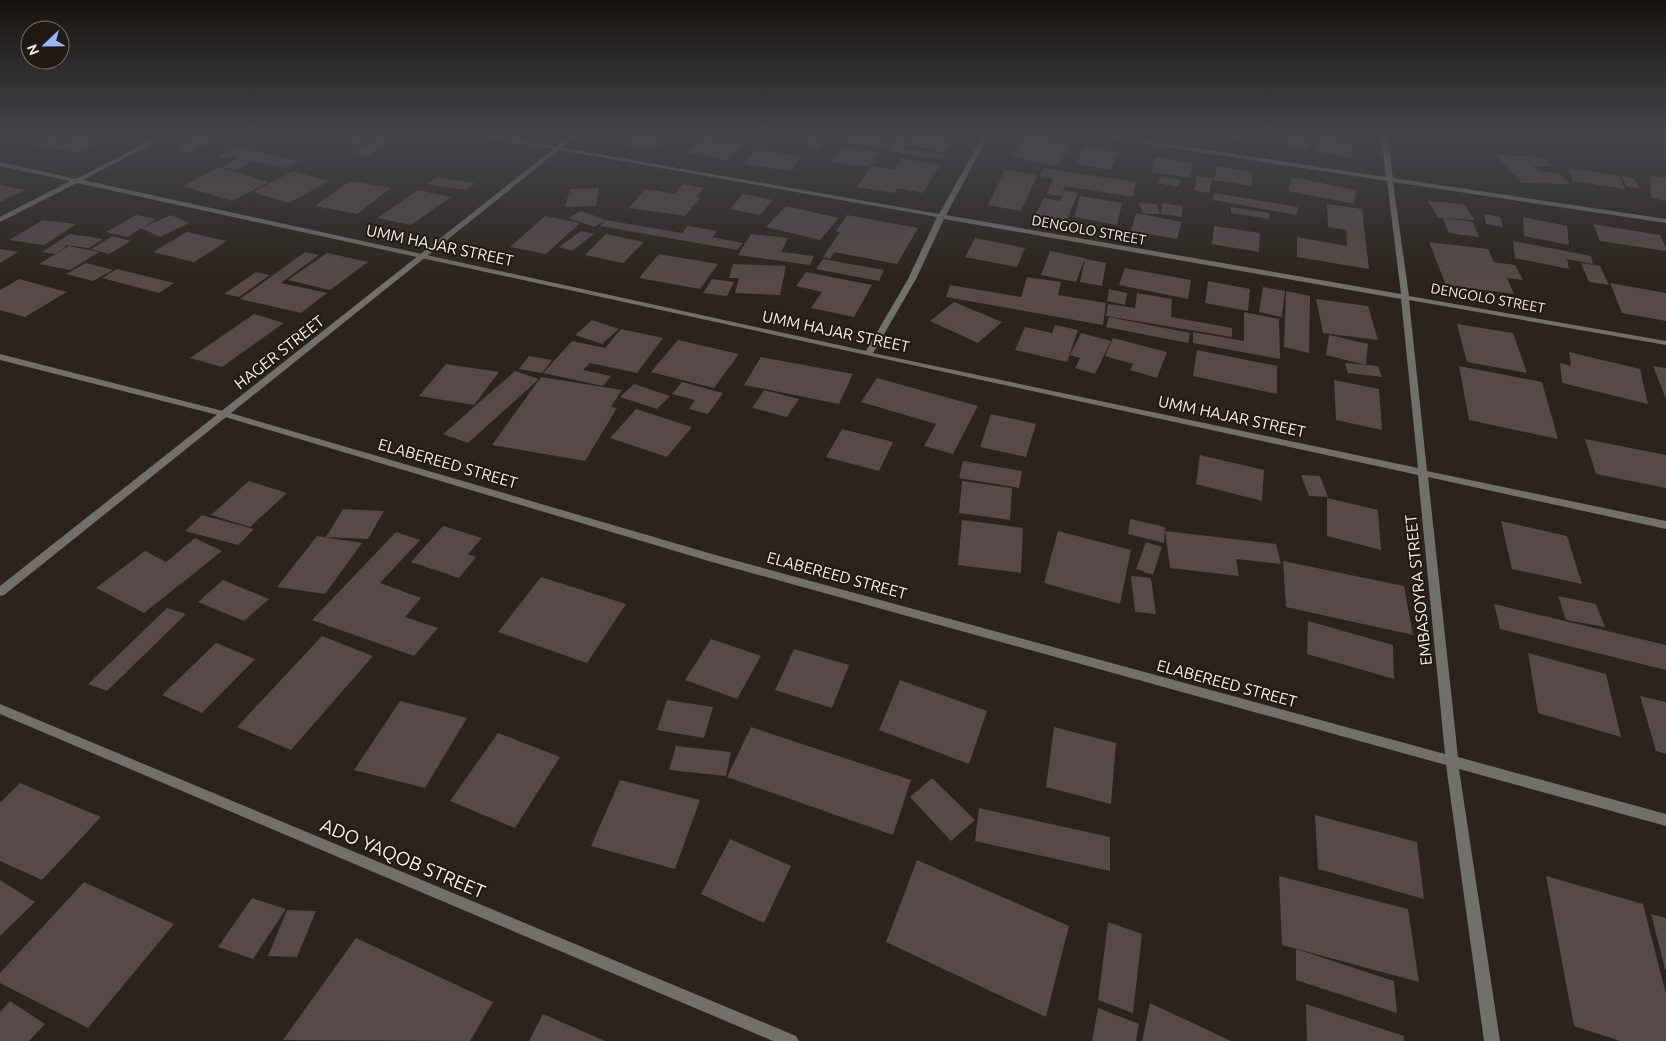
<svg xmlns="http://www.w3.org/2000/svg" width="1666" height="1041" font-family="Ubuntu,sans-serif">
<rect width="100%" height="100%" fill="#2b231c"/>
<g fill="#564947">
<polygon points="16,135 41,135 25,142 11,138"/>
<polygon points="54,135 77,135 75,136 91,138 82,143 93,145 80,152 53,149 72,138 52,148 34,145"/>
<polygon points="336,135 366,135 353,144 329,140"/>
<polygon points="381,135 401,135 366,157 351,154"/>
<polygon points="634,135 668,135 654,149 625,144"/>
<polygon points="837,135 890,135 881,149 832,142"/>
<polygon points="898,135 912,135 904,148 946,154 942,160 887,151"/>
<polygon points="914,135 955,135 944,152 906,145"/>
<polygon points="1229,135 1250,135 1251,142 1229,139"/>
<polygon points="1272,135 1290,135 1288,144 1270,141"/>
<polygon points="1292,135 1311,135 1308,150 1289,147"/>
<polygon points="1026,136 1071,145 1057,166 1011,157"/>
<polygon points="1318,137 1354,143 1351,158 1315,151"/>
<polygon points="194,139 209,140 193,152 178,150"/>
<polygon points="701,139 741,146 727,160 687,153"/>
<polygon points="808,140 821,141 818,150 806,149"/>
<polygon points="841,147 879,152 870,167 831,162"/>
<polygon points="1084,147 1117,152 1111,170 1077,164"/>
<polygon points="230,149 241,150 228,159 217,158"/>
<polygon points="245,149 299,161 286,168 252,161 236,170 222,167 239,158 233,156"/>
<polygon points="754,150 801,156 792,171 743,164"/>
<polygon points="1495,155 1542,157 1553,166 1533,166 1540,172 1558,173 1570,184 1522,183"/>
<polygon points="1155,157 1193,163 1190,178 1151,172"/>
<polygon points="901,158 940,165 923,193 897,188 894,193 857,187 871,166 894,170"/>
<polygon points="1217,166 1253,173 1251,186 1214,180"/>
<polygon points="219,167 269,182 232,201 183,186"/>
<polygon points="1044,168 1136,182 1133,197 1065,186 1061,196 1047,194 1053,178 1040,176"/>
<polygon points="1568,168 1619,176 1625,189 1573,181"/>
<polygon points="1005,170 1037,175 1021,211 988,205"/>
<polygon points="293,171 329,181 289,203 252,192"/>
<polygon points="1649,175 1666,178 1666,201 1651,198"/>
<polygon points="1161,176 1181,180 1178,187 1157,183"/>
<polygon points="1197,176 1212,178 1209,193 1194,190"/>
<polygon points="1621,176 1634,178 1639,188 1627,187"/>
<polygon points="436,177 475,183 466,190 427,184"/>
<polygon points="1292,177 1356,190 1354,204 1288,191"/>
<polygon points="350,181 391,188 357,214 315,206"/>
<polygon points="683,184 704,188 696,197 700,198 685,216 629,208 645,189 684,195 675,193"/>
<polygon points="0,185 25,190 0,202"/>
<polygon points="599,188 596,206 565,207 570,189"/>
<polygon points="418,190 451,197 411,225 377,218"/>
<polygon points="1064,190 1078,193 1066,222 1035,216 1044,198 1060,201"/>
<polygon points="1214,193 1298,207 1297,215 1213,200"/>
<polygon points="743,194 773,200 760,215 730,209"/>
<polygon points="1080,196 1122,203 1117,225 1074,217"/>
<polygon points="1428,201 1464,204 1475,220 1438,218"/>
<polygon points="1139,203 1156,204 1160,214 1143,214"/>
<polygon points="1162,203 1183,206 1182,217 1161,214"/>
<polygon points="1327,204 1362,209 1369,269 1297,257 1297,237 1347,246 1346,230 1328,227"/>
<polygon points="786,206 839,218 820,240 766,227"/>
<polygon points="1231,207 1269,213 1269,219 1231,213"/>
<polygon points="581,211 606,220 594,227 569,218"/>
<polygon points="1136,213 1182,222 1177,239 1131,231"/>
<polygon points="1484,214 1500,217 1503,227 1486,224"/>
<polygon points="136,215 156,219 143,227 171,215 189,223 160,237 141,228 127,237 106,232"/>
<polygon points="847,215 918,228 897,264 834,252 830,259 823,257 840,232 836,231"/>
<polygon points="545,216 580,223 546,254 510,247"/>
<polygon points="1523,217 1567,226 1569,245 1524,236"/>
<polygon points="1443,218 1473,222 1479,237 1449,233"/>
<polygon points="43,220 76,224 44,245 9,240"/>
<polygon points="606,220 682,233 688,226 717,231 712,237 743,243 737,250 600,226"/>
<polygon points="1593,224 1660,235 1666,247 1666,251 1600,241"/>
<polygon points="1214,226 1260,233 1259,252 1212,244"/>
<polygon points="581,231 594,234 572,251 559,247"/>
<polygon points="187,232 227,241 194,262 153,252"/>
<polygon points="70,234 103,239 89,248 64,245 67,246 55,254 42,252"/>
<polygon points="606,234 644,242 623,263 585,255"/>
<polygon points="751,234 788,238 781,252 814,256 810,265 738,255"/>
<polygon points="113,236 131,241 109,254 91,249"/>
<polygon points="975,238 1025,248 1017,267 965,257"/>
<polygon points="1513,241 1591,256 1593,264 1567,259 1569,269 1515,258"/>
<polygon points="1429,242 1488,249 1494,262 1515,265 1523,280 1507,278 1514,294 1446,285"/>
<polygon points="69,246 99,252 70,270 39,264"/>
<polygon points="0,249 18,252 0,263"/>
<polygon points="1050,251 1085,258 1076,282 1041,275"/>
<polygon points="305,252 319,255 281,283 327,293 301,313 240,299"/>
<polygon points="327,253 368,262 330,290 288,280"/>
<polygon points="659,254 718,264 700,289 639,278"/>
<polygon points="823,259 884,270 879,281 816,269"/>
<polygon points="1085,259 1106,263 1102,286 1080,282"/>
<polygon points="86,263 113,270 93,281 66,274"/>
<polygon points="1581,263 1600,266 1609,285 1589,282"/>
<polygon points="733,264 786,266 780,295 735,293 739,278 729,278"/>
<polygon points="1125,268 1191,280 1188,299 1119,285"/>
<polygon points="117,269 174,283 159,293 102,278"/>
<polygon points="256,272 270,275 239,297 224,294"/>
<polygon points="806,272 872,285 854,317 811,308 822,292 796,286"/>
<polygon points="1027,277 1061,282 1058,295 1106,303 1103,325 946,297 950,285 1021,297"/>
<polygon points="19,279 67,292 25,317 0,310 0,290"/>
<polygon points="712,279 734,282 727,296 703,293"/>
<polygon points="1208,281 1250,289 1248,311 1205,303"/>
<polygon points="1610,283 1666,293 1666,321 1622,313"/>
<polygon points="1263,287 1285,291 1282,317 1259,312"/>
<polygon points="1109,289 1127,293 1125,305 1107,301"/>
<polygon points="1286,291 1310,296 1309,353 1284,347"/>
<polygon points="1137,293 1172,299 1171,317 1232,328 1232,337 1106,316 1108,304 1135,308"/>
<polygon points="1316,299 1368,306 1378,340 1323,333"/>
<polygon points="954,302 1002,322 978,343 930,321"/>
<polygon points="1244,312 1279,319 1280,359 1193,343 1193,332 1244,341"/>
<polygon points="254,314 284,323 222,367 190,358"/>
<polygon points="1109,317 1190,333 1188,343 1106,327"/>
<polygon points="592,320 619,329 602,344 575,335"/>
<polygon points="1457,324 1513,333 1527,373 1467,362"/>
<polygon points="1055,325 1078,330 1067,362 1015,350 1025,327 1052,333"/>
<polygon points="621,329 663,338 637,373 590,363 583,370 611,376 603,386 543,373 572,341 605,348"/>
<polygon points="1081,333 1111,341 1095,374 1075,368 1080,358 1070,355"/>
<polygon points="1329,335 1368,344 1366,365 1326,355"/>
<polygon points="1113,338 1167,352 1157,378 1130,370 1133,364 1105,356"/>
<polygon points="678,340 739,354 714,388 651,372"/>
<polygon points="1197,350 1277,366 1277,394 1193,376"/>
<polygon points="1569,352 1640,369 1648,404 1562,383 1560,363 1571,366"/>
<polygon points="529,356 552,360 542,373 519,369"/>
<polygon points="761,357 853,374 839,404 744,385"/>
<polygon points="1345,363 1378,366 1382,377 1348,373"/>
<polygon points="446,364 499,372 474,405 419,396"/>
<polygon points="1459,366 1542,382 1558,439 1469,420"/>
<polygon points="1653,366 1666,368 1666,399"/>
<polygon points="515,371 539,379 468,443 443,434"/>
<polygon points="541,377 622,390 611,407 617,408 585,461 492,445"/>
<polygon points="877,378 978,406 953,454 924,446 936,424 861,402"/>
<polygon points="1334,380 1379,389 1382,430 1336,420"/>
<polygon points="682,382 723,393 708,414 689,409 695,400 672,394"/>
<polygon points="634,384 670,396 657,409 620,397"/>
<polygon points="764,390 799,399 787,417 752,408"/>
<polygon points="636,409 692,427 667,457 610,438"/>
<polygon points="991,414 1036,424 1026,457 980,447"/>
<polygon points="842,429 893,442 879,471 826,457"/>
<polygon points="1585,439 1666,455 1666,488 1596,474"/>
<polygon points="1200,455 1264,470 1262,501 1196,484"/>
<polygon points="963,461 1022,471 1019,488 959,478"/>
<polygon points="1301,475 1320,476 1328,497 1309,496"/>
<polygon points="249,481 287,493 250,527 211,515"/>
<polygon points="962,481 1012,488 1010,520 959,513"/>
<polygon points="1327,498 1378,510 1381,550 1327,536"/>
<polygon points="343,509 384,511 368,539 326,537"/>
<polygon points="202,515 254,529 238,545 185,531"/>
<polygon points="1130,519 1165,527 1164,543 1128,534"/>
<polygon points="962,520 1023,528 1021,573 958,565"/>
<polygon points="1501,521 1567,536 1582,584 1512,569"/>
<polygon points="443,526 482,538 468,554 476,557 459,578 411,562"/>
<polygon points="1058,531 1131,550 1120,604 1044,583"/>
<polygon points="1165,531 1276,544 1281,564 1236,559 1239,576 1170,568"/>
<polygon points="396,532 420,540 380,583 421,598 405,617 438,628 414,656 312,620"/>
<polygon points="317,536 362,543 325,594 277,587"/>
<polygon points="195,538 222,551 144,613 96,588 145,551 166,562"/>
<polygon points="1146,542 1162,547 1153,575 1136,569"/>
<polygon points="1283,561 1404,586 1413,635 1286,607"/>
<polygon points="1131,576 1151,578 1156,614 1135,612"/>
<polygon points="541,577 626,604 587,663 498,632"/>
<polygon points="223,580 269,599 244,621 198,602"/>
<polygon points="1558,596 1596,604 1605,627 1566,620"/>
<polygon points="1494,604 1666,645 1666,670 1500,629"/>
<polygon points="167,608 186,614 107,691 88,684"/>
<polygon points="1308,621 1393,645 1394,679 1307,654"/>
<polygon points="322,636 373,656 291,750 237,727"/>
<polygon points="711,639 761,656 737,699 685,680"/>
<polygon points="216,643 255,659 202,713 162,695"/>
<polygon points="794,649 849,665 832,708 775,690"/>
<polygon points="1528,653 1606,674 1621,737 1538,713"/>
<polygon points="900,680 987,711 969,764 879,730"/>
<polygon points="1640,696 1666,702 1666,754 1656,751"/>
<polygon points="667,700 713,707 704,738 657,730"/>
<polygon points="400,701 467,718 425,788 354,770"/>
<polygon points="751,727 911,780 893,835 727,777"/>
<polygon points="1054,727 1116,743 1111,804 1046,787"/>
<polygon points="498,733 560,757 515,828 450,801"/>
<polygon points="676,746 731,752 726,776 669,770"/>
<polygon points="932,778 975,820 951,841 910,797"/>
<polygon points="620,780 700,800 675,869 591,846"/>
<polygon points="20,783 101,817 42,880 0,861 0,803"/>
<polygon points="979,808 1110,837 1110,871 975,841"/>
<polygon points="1315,815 1417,842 1424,899 1318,869"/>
<polygon points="730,839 791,866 764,923 701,894"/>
<polygon points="917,860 1069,926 1046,1017 886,942"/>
<polygon points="1279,876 1408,909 1419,982 1282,945"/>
<polygon points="1546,876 1643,904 1666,994 1666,1041 1620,1041 1574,1026"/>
<polygon points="0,880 35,902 0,936"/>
<polygon points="84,882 174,924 88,1028 0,983 0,973"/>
<polygon points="252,898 286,909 253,959 218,947"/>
<polygon points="287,910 316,911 297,957 268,956"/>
<polygon points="1651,914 1666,918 1666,969 1665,969"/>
<polygon points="1108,922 1142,934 1133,1013 1098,1000"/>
<polygon points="356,938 493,1002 470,1041 283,1040"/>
<polygon points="1296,949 1394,981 1397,1013 1296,980"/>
<polygon points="10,1001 45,1024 29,1041 0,1041 0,1012"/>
<polygon points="1150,1003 1231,1041 1142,1041"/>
<polygon points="1306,1004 1404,1036 1404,1041 1307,1041"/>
<polygon points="1098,1008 1139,1024 1136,1041 1092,1041"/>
<polygon points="543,1014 605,1041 529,1041"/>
</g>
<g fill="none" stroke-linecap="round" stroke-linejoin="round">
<g fill="#71706b" fill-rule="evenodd">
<path d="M161,135H169L83,180L866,351L908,279L937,217L475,135H490L939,214L983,135H989L946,215L1401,294L1387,181L1090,135H1107L1386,177L1381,135H1387L1393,178L1666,219V223L1393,182L1409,296L1666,341V345L1409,300L1427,471L1666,521V529L1428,477L1458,757L1666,814V826L1459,769L1500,1041H1484L1446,765L712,562L222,416L0,360V354L227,412L712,554L1445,754L1418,475L77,183L0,222V217L70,181L0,166V162L76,179ZM944,219L1401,299L1418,468L873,353L916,279Z"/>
<polygon points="0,704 796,1036 799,1041 773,1041 0,714"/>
</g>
<polygon fill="#71706b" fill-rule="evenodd" points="571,135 578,135 4,595 0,596 0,586"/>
</g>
<linearGradient id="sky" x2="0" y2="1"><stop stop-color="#18130f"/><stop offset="0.48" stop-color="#44454b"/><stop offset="1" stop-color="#44454b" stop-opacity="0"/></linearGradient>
<rect width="1666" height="281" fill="url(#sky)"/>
<g text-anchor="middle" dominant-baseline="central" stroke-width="4" stroke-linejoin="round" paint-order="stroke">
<g font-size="14" fill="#f6f1ec" stroke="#211a13">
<text transform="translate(1089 230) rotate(10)">DENGOLO STREET</text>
<text transform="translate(1488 298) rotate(10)">DENGOLO STREET</text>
</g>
<g font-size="16" fill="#f6f1ec" stroke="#211a13">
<text transform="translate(440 245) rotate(12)">UMM HAJAR STREET</text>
<text transform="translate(836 331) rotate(12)">UMM HAJAR STREET</text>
<text transform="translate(279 352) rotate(-38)">HAGER STREET</text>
<text transform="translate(1232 416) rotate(12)">UMM HAJAR STREET</text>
<text transform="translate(448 463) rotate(16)">ELABEREED STREET</text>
<text transform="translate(837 575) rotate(15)">ELABEREED STREET</text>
<text transform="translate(1418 590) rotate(-96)">EMBASOYRA STREET</text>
<text transform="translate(1227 683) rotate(15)">ELABEREED STREET</text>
</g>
<g font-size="19" fill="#f6f1ec" stroke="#211a13">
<text transform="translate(403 858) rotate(23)">ADO YAQOB STREET</text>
</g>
</g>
<g transform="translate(45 45) rotate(248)"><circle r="24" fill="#211a13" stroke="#76706a"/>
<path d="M0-4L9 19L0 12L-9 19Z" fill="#93b7fd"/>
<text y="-8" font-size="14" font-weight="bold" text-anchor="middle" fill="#f6f1ec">N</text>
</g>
</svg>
